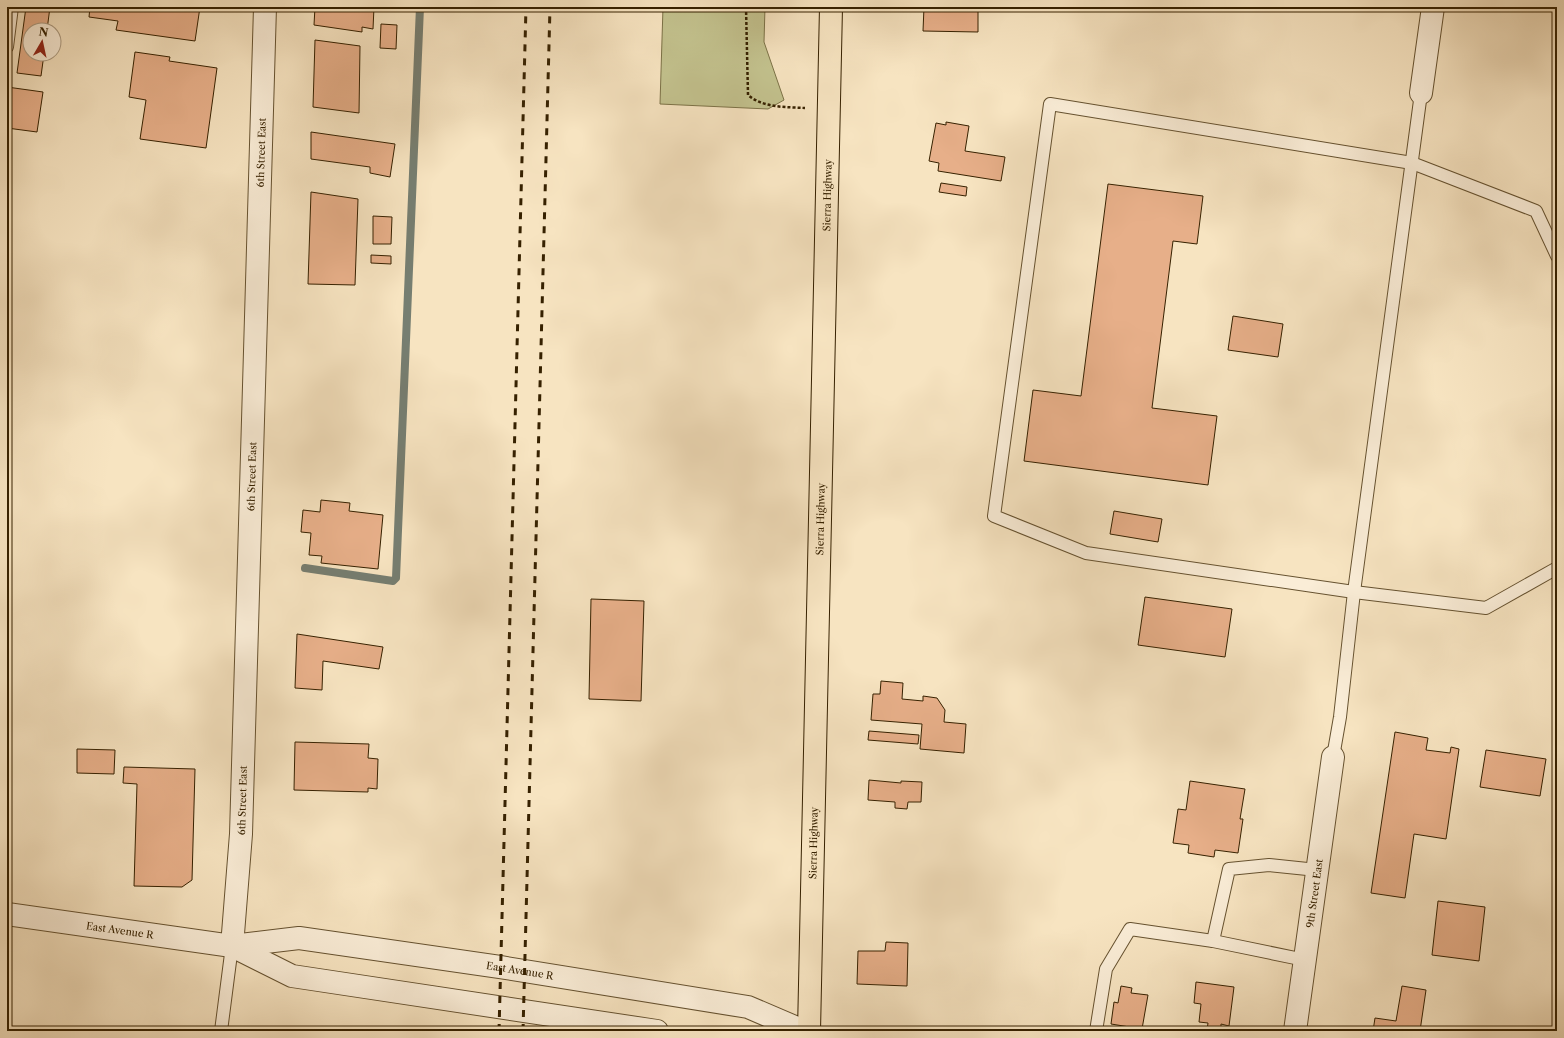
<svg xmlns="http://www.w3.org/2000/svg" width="1564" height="1038" font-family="'Libre Caslon Text',serif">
<rect width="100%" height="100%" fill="#f7e4c1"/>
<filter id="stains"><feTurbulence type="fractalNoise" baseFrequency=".005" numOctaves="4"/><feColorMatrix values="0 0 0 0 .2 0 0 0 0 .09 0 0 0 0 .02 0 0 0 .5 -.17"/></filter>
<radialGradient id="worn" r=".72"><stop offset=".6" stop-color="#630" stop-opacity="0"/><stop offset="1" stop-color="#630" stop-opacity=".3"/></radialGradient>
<polygon fill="#c3c28e" stroke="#7c7247" points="663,7 765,7 764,42 784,100 768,109 660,104"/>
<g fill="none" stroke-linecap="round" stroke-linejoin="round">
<polyline stroke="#767e71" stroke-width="8" points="305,568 393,581 396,578 420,7"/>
</g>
<g fill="#e7af89" stroke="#362100">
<polygon points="26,7 50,7 47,30 30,30 30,54 44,54 41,76 17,73"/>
<polygon points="90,7 200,7 195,41 116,30 118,21 89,17"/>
<polygon points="315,7 374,7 373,29 362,27 362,32 314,25"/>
<polygon points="924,7 978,7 978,32 923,31"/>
<polygon points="381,24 397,25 396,49 380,48"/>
<polygon points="315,40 360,46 359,113 313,107"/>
<polygon points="135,52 170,57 169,61 217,68 206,148 140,139 146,100 129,97"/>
<polygon points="7,87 43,92 37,132 7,128"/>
<polygon points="946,122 969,126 965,151 1005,157 1001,181 938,171 939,163 929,161 936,123 946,125"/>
<polygon points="311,132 395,144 390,177 370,173 370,167 311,159"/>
<polygon points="941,183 967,187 966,196 939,192"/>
<polygon points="1108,184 1203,196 1197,244 1173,241 1152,408 1217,416 1208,485 1024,461 1033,390 1081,396"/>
<polygon points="311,192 358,199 355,285 308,284"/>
<polygon points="373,216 392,217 391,244 373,244"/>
<polygon points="371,255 391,256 391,264 371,263"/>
<polygon points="1233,316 1283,324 1278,357 1228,350"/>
<polygon points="321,500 350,503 349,511 383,515 378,569 321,563 322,556 309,555 311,533 301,532 303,510 320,512"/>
<polygon points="1114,511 1162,519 1158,542 1110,534"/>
<polygon points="1145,597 1232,609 1225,657 1138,645"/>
<polygon points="591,599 644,601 641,701 589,699"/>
<polygon points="297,634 383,647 379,669 323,661 322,690 295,688"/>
<polygon points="881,681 903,683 902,699 923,701 923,696 937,698 945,710 944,722 966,724 964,753 920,749 922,724 871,720 873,694 880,694"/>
<polygon points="869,731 919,735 918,744 868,740"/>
<polygon points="1395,732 1428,738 1426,750 1450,753 1451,747 1459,749 1446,839 1414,834 1405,898 1371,893"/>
<polygon points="295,742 369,744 368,758 378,759 377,789 368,788 368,792 294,790"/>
<polygon points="77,749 115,750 114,774 77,773"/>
<polygon points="1486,750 1546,759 1540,796 1480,787"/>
<polygon points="124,767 195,769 192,880 182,887 134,886 137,784 123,783"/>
<polygon points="869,780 901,783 901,781 922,782 921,802 908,802 907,809 895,808 895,802 868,800"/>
<polygon points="1190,781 1245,789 1240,819 1243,819 1238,853 1215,850 1214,857 1188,853 1189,845 1173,843 1178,809 1186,810"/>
<polygon points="1438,901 1485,907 1479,961 1432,955"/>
<polygon points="886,942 908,943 907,986 857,984 858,951 885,951"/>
<polygon points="1196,982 1234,987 1229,1026 1221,1024 1221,1031 1219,1031 1207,1030 1208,1023 1199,1022 1201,1004 1194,1003"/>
<polygon points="1121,986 1132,988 1131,993 1148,995 1142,1029 1111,1024 1114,1002 1118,1003"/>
<polygon points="1402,986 1426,990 1420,1031 1373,1031 1375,1018 1396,1021"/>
</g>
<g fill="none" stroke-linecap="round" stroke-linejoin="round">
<g stroke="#665230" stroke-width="14">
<g id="service">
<polyline points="7,47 12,7"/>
<polyline points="1557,256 1536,211 1412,163 1050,104 994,516 1086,553 1354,592 1486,608 1557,568"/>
<polyline points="1333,757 1340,717 1354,592 1421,93"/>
<polyline points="1213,941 1229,869 1269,865 1317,870"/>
<polyline points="221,1031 232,946"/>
<polyline points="1096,1031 1106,969 1130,929 1213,941 1305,960"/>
</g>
</g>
<g stroke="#665230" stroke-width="24">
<g id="minor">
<polyline points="1421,93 1433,7"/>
<path id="s1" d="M1295,1031L1333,757"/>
</g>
</g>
<g stroke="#665230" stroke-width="24">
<g id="tertiary">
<path id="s2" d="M7,914L232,946L299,938L500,967L748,1007L804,1031"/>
<path id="s3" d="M232,946L241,834L265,7"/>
<polyline points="232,946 292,976 657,1031"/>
</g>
</g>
<g stroke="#362100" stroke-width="24">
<g id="trunk">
<path id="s4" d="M809,1031L831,7"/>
</g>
</g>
<path stroke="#362100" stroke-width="2.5" stroke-dasharray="3 2" stroke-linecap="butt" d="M746,7L748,95C763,108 787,107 805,108"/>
<use href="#service" stroke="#faedd7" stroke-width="12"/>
<use href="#minor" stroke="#faedd7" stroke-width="22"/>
<use href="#tertiary" stroke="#faedd7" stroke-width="22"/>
<use href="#trunk" stroke="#f7e4c1" stroke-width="22"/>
<g stroke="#362100" stroke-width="3" stroke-dasharray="7 7" stroke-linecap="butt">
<polyline points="499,1031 526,7"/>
<polyline points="523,1031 550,7"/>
</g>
</g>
<g text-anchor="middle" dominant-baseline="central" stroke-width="4" stroke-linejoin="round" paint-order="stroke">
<g font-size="10" fill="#362100" stroke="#faedd7">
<text stroke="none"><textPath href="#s3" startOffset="794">6th Street East</textPath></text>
<text stroke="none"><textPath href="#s4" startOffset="836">Sierra Highway</textPath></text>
<text stroke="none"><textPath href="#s3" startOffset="470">6th Street East</textPath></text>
<text stroke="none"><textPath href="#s4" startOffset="512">Sierra Highway</textPath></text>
<text stroke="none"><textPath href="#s3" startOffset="146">6th Street East</textPath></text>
<text stroke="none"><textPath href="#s4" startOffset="188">Sierra Highway</textPath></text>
<text stroke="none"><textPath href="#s1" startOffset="139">9th Street East</textPath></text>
<text stroke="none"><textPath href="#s2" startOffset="114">East Avenue R</textPath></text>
<text stroke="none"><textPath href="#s2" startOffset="518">East Avenue R</textPath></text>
</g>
</g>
<rect width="1564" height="1038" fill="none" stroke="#f7e4c1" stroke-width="24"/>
<rect x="8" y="8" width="1548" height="1022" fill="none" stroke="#362100" stroke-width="2"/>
<rect x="12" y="12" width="1540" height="1014" fill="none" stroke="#362100"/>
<g transform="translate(42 42) rotate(9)"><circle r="19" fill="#faedd7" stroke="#ac9b81"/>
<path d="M0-3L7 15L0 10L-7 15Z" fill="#8f2418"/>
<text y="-6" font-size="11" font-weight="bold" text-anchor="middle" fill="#362100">N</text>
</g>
<rect width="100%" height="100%" filter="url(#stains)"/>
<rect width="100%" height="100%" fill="url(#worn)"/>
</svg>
